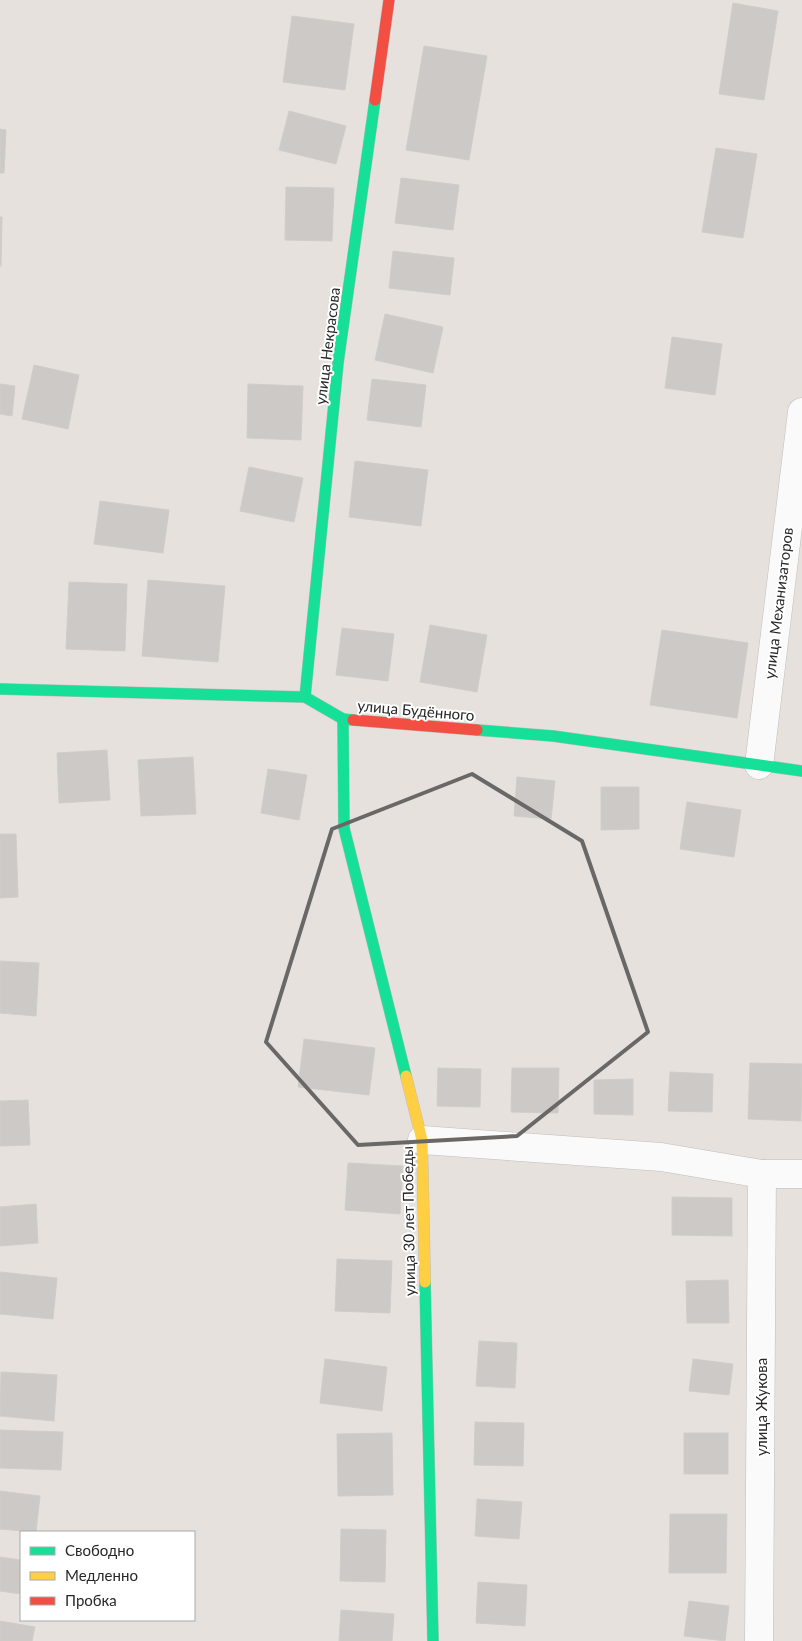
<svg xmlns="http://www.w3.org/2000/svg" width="802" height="1641" font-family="Lato,sans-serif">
<rect width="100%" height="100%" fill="#e6e1dc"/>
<g fill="#ccc9c6" stroke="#d0cdc9">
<polygon points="733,3 778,11 764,100 719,94"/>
<polygon points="292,16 354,24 345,90 283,82"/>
<polygon points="424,46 487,56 469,160 406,150"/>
<polygon points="289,111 346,126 336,164 279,150"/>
<polygon points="0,129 6,130 4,173 0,173"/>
<polygon points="716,148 757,154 743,238 702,232"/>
<polygon points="401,178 459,185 453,230 395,223"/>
<polygon points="286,187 334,188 332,241 285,240"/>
<polygon points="0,217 2,217 1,266 0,266"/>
<polygon points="393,251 454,258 450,295 389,288"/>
<polygon points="385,314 443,327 433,373 375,360"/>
<polygon points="672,337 722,344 715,395 665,388"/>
<polygon points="34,365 79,375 68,429 22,419"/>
<polygon points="372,379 426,385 421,427 367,420"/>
<polygon points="0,384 15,386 12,416 0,414"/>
<polygon points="248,384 303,386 301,440 247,438"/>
<polygon points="355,461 428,470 421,526 349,517"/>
<polygon points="249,467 303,478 294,522 240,511"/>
<polygon points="100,501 169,510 163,553 94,544"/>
<polygon points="148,580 225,586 218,662 142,656"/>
<polygon points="69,582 127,584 125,651 66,649"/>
<polygon points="430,625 487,635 477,692 420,682"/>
<polygon points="342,628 394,634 388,681 336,675"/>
<polygon points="662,630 748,643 737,718 650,705"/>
<polygon points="107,750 110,800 59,803 57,753"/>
<polygon points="193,757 196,814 141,816 138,760"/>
<polygon points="268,769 307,775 299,820 261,813"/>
<polygon points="517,777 555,781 551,819 514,816"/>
<polygon points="601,787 639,787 639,829 601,830"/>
<polygon points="687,802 741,810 734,857 680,849"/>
<polygon points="0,834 16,834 18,897 0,898"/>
<polygon points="0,961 39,963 36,1016 0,1013"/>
<polygon points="304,1039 375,1048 369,1095 298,1087"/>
<polygon points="750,1063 802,1064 801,1121 748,1119"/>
<polygon points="438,1068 481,1069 480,1107 437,1106"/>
<polygon points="512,1068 559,1068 558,1113 511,1112"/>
<polygon points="670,1072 713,1074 712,1112 668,1111"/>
<polygon points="633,1079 633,1115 594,1114 594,1080"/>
<polygon points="28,1100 30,1145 0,1146 0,1101"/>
<polygon points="348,1163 403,1166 400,1214 345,1210"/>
<polygon points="672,1197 732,1198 732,1236 672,1235"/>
<polygon points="36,1204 38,1243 0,1246 0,1207"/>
<polygon points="337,1259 392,1261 390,1313 335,1311"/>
<polygon points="0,1272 57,1278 53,1319 0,1314"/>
<polygon points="728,1280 729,1323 687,1323 686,1281"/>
<polygon points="479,1341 517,1343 515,1388 476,1386"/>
<polygon points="325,1359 387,1367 382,1411 320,1403"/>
<polygon points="693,1359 733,1364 729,1395 689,1391"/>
<polygon points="1,1372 57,1375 54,1421 0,1416"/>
<polygon points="475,1422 524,1423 523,1466 474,1465"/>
<polygon points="0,1430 63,1432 61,1470 0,1468"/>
<polygon points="392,1433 393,1495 338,1496 337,1434"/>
<rect x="684" y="1433" width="44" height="41"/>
<polygon points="0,1491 40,1496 36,1532 0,1529"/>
<polygon points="477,1499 522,1502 519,1539 475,1536"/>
<polygon points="670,1514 727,1514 726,1573 669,1573"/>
<polygon points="341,1529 386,1530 385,1582 340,1581"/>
<polygon points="0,1557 21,1560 21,1594 0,1591"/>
<polygon points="478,1582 527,1585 525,1626 476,1623"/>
<polygon points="689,1601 729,1606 725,1641 684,1636"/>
<polygon points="341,1610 394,1614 392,1641 339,1641"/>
<polygon points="0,1621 35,1627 32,1641 0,1641"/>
</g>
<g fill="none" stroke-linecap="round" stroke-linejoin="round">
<g stroke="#bfbdbd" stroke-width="29">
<g id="street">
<polyline points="759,765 802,412"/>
<polyline points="422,1140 661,1157 762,1174 802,1174"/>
<polyline points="759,1641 762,1174"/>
</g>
</g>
<g stroke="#bfbdbd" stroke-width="12">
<g id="fast">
<polyline points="0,689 305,697 343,719 353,720"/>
<polyline points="305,697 338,363 375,100"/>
<polyline points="343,719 344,828 406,1076"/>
<polyline points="477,730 553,736 802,771"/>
<polyline points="425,1282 433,1641"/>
</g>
</g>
<g stroke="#bfbdbd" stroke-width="12">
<polyline id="slow" points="406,1076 422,1140 425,1282"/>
</g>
<g stroke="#bfbdbd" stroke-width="12">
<g id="jam">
<polyline points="375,100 389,0"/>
<polyline points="353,720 477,730"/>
</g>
</g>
<use href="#street" stroke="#fbfafa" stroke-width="28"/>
<use href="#fast" stroke="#16e098" stroke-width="11"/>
<use href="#slow" stroke="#ffcf43" stroke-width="11"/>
<use href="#jam" stroke="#f24e42" stroke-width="11"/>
</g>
<path fill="none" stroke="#6a6866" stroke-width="4" stroke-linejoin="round" d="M472,774L582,841L648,1032L517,1136L358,1145L266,1042L332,829Z"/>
<g text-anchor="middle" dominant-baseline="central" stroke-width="4" stroke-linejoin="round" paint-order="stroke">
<g font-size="15" fill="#272727" stroke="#fff">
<text transform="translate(327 346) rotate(-83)">улица Некрасова</text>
<text transform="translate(778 603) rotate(-83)">улица Механизаторов</text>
<text transform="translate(416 710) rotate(5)">улица Будённого</text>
<text transform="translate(408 1221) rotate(-91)">улица 30 лет Победы</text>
<text transform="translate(761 1407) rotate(-90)">улица Жукова</text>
</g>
</g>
<rect x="20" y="1531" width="175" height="90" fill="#ffffff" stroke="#a9a9a9"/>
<rect x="30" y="1547" width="25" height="8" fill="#16e098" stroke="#a9a9a9"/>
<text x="65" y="1556" font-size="15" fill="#272727">Свободно</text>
<rect x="30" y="1572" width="25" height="8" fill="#ffcf43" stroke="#a9a9a9"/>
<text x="65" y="1581" font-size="15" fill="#272727">Медленно</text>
<rect x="30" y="1597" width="25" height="8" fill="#f24e42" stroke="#a9a9a9"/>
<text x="65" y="1606" font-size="15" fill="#272727">Пробка</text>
</svg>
